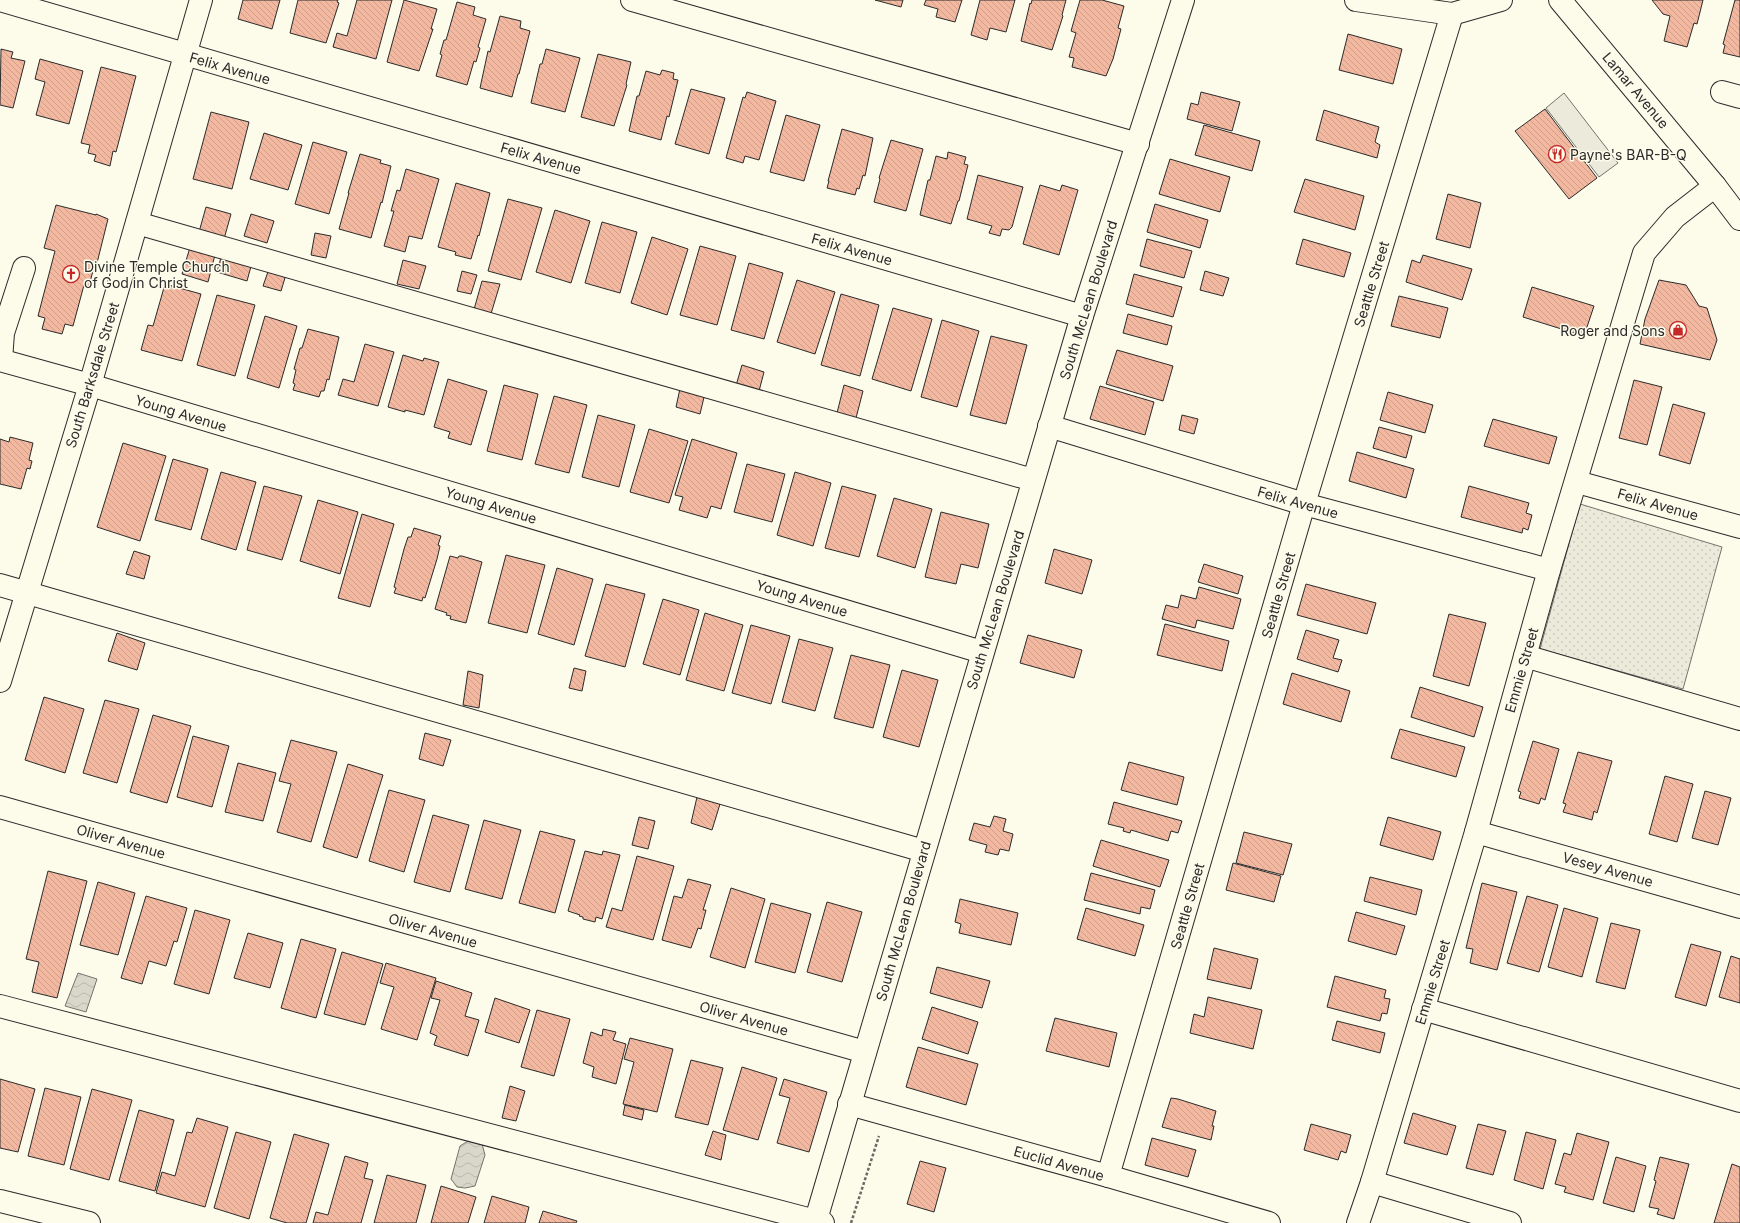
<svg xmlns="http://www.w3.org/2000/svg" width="1740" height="1223" font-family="Inter,sans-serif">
<defs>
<pattern id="grass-dots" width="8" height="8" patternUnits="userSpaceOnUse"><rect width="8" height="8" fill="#ecebdb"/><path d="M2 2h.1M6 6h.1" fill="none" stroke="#cbcabc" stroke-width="1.8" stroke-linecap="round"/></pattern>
<pattern id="water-waves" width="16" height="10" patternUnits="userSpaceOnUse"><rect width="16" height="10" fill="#d8d7c9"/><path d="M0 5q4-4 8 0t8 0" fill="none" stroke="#bab9ad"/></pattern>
<pattern id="building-back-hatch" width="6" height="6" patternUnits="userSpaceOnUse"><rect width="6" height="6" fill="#f2b8a0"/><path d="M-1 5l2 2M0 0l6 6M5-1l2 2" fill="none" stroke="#d09e8a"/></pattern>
</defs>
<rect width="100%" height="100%" fill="#fdfbea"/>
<polygon fill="url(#grass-dots)" stroke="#74746e" points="1580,504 1722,547 1683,689 1540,649"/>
<polygon fill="#eceadb" stroke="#74746e" points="1564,93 1618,163 1599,177 1546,108"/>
<g fill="url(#water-waves)" stroke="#74746e">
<polygon points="78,973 97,979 86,1012 65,1006"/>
<polygon points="468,1141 482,1144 485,1155 475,1186 465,1188 457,1187 451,1179 460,1146"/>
</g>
<g fill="url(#building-back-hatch)" stroke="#2b2b2b">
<polygon points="243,0 280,0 272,29 238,19"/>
<polygon points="298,0 338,0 337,2 339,3 326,43 290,33"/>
<polygon points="357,0 392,0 376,59 333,47 337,33 347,36"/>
<polygon points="404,0 437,9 431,29 433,29 419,71 387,62"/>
<polygon points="875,0 903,0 901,7"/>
<polygon points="926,0 962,0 955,22 936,17 938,9 924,5"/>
<polygon points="980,0 1015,0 1006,32 990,28 987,40 971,35"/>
<polygon points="1032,0 1066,0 1062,15 1063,16 1052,50 1021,41 1030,3 1031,4"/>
<polygon points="1080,0 1102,0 1124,6 1118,28 1121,29 1113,59 1106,76 1072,67 1074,58 1069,57 1076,33 1071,31"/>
<polygon points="1652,0 1703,0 1697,24 1694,23 1687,47 1664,41 1670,16 1663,14"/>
<polygon points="1735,0 1740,0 1740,57 1723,53 1725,45 1723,44"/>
<polygon points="457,2 475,7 473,15 486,19 478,47 480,48 476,62 474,61 467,85 436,76 442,55 440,54 444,40 446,40"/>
<polygon points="500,16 521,21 520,28 530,31 519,74 518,74 512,97 480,88 488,51 490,52"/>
<polygon points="1348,34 1402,49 1393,84 1339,70"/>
<polygon points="1,49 13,52 11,58 25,61 13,108 0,105"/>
<polygon points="546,49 580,58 565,112 531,103 540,64 542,64"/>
<polygon points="598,54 631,62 626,84 627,85 614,126 581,117"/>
<polygon points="40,59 83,71 69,124 36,115 45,82 35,79"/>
<polygon points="101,67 136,76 116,152 113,151 110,166 94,161 96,155 88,153 90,145 81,143"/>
<polygon points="662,70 674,73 673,79 678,80 669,117 667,116 661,140 629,131 637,96 639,96 646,71 660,75"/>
<polygon points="691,89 725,98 709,154 675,144"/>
<polygon points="747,92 776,101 759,160 745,156 743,163 726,158 743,97 745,98"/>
<polygon points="1201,92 1240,102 1232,131 1187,119 1191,103 1198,105"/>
<polygon points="1545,109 1597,178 1569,199 1515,131"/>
<polygon points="1324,110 1379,127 1375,142 1380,145 1377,158 1316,140"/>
<polygon points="211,112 249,122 232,189 193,179"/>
<polygon points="786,115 820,125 804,181 770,172"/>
<polygon points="1204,125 1260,141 1252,171 1195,155"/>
<polygon points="842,129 873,138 865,176 863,175 859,189 857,188 855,195 827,188 829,181 828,181"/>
<polygon points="264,133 302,145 288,190 250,179"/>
<polygon points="891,140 923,149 906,211 874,202 880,179 879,178"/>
<polygon points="313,142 347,152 329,214 295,204"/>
<polygon points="948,152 966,157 964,164 968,165 959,201 958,201 951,224 920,215 928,180 930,180 936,156 947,159"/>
<polygon points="360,154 381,160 380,163 391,166 382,203 381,202 371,238 339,229 349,193 348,193"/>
<polygon points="1170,159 1230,177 1220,212 1159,194"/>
<polygon points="406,169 439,179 422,239 409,236 405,252 384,246 394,211 391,211 397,190 400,191"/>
<polygon points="978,175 1023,187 1012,227 1009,230 1002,229 1000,236 989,233 992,226 967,219"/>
<polygon points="1305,179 1364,196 1355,230 1294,212"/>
<polygon points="456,183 490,193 479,236 478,235 471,259 455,255 456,252 438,247"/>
<polygon points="1040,185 1060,191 1062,185 1078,190 1059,255 1023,244"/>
<polygon points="1448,194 1481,203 1470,248 1436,239"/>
<polygon points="508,199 542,208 521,280 488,271"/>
<polygon points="1155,204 1208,220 1200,248 1147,232"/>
<polygon points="56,205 96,215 96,214 108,219 97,263 95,263 89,286 84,285 73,326 65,324 62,334 42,329 45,318 38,316 55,251 44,248"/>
<polygon points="206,207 231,214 224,239 199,232"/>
<polygon points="555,210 590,221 571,283 536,272"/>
<polygon points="251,214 274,221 267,243 244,236"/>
<polygon points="602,222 637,232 620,293 585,283"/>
<polygon points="315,233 331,236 326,258 311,255"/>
<polygon points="652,237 688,249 667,315 631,303"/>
<polygon points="1147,239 1192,251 1184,278 1140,266"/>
<polygon points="1303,239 1351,253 1344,277 1296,264"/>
<polygon points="191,244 216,251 208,282 182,274"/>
<polygon points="700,246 736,256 717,325 680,315"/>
<polygon points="223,250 253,259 247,281 217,272"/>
<polygon points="1423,255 1472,269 1462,300 1406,282 1412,260 1420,263"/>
<polygon points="403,260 426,266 419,289 397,284"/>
<polygon points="271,263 288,268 281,291 263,286"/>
<polygon points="749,263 783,273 764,339 731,330"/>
<polygon points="462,271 477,275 471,294 457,291"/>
<polygon points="1205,271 1229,278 1223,296 1200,290"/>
<polygon points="1134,274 1182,287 1173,317 1126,304"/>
<polygon points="797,280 835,292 815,354 777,342"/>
<polygon points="1659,280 1686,285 1699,306 1707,308 1717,340 1710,360 1640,344 1645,319"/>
<polygon points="482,281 500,284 490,317 473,313"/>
<polygon points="165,284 201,294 182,361 141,350 148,325 153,326"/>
<polygon points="1532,287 1594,306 1584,336 1523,317"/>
<polygon points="841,294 879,305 860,376 821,365"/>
<polygon points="217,295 255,305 235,376 197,365"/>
<polygon points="1399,296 1448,308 1440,338 1391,326"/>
<polygon points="893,308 932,319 911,391 872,379"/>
<polygon points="1128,314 1172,326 1167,345 1123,333"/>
<polygon points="265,316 297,326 279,388 247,378"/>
<polygon points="942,320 979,331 957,407 921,397"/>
<polygon points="308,329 339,337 329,380 327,379 324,391 321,391 319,397 293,390 295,384 293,383 296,370 294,369 300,348 302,348"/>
<polygon points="991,336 1027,345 1006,424 970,415"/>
<polygon points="365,344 394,352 378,406 338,395 343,379 354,382"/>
<polygon points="1117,350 1173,366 1163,401 1106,384"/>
<polygon points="403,355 423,361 424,358 439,362 424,415 405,410 405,412 388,407"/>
<polygon points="742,365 764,372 758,395 735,389"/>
<polygon points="448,379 487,391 471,445 448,438 450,432 434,427"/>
<polygon points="1634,380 1662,387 1647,445 1619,438"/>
<polygon points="681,384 705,393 700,414 676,407"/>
<polygon points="504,385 538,394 522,460 487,451"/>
<polygon points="844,385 863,391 856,418 837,413"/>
<polygon points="1100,386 1154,402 1145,435 1090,419"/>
<polygon points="1388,392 1433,405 1425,433 1380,420"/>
<polygon points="554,396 587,405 569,473 535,464"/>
<polygon points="1673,404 1705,413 1690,464 1659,455"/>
<polygon points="598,415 635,425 619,487 582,477"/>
<polygon points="1182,415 1198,419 1194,434 1179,430"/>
<polygon points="1493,419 1557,437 1549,464 1484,446"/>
<polygon points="1379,427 1412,436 1406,458 1373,448"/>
<polygon points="649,429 688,441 669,503 630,492"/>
<polygon points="10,437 33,443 29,460 32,461 30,469 27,468 21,489 0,484 0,439 9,442"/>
<polygon points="692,439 737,453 721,509 711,506 707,518 679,510 683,497 675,495"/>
<polygon points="123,443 166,456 140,541 97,527"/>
<polygon points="1357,452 1414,469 1406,498 1349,481"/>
<polygon points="173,459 208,469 191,530 155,520"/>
<polygon points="747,464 785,474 772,522 734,512"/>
<polygon points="221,472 256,482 236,550 201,539"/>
<polygon points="795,472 831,483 813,546 777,535"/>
<polygon points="264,486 302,496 282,560 247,550"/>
<polygon points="842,486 876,495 859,557 825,548"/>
<polygon points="1469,486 1529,503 1526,513 1532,515 1528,530 1523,528 1522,533 1461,517"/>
<polygon points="894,498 932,509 915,568 877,556"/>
<polygon points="318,500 358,512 340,574 300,561"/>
<polygon points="941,512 989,524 978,568 961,564 956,584 925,577"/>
<polygon points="362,514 394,524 370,607 338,598"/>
<polygon points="414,528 441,536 438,545 440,546 437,559 425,598 423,597 422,601 394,593 396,588 394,587 404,549 408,537 411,537"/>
<polygon points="1054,549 1092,560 1082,594 1045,583"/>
<polygon points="134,551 150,556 144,579 126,574"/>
<polygon points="506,555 545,565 527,633 488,623"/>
<polygon points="450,556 458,558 459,556 462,556 482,562 466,623 450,619 451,616 446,615 447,613 435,609"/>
<polygon points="1204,564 1243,576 1238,594 1198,582"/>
<polygon points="557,568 593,579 574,645 538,634"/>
<polygon points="606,584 645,594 625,667 585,656"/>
<polygon points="1306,584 1376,603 1367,634 1297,615"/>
<polygon points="1199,587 1241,599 1233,629 1197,620 1195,628 1162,619 1166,605 1178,608 1181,595 1196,599"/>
<polygon points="663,599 699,610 680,675 643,664"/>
<polygon points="705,613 743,625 724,691 686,680"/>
<polygon points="1449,614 1486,623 1469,686 1433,676"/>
<polygon points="1165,624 1229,641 1222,671 1157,655"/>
<polygon points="751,625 790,636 771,704 732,693"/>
<polygon points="1306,630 1339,640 1333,658 1342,660 1338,672 1297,659"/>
<polygon points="117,633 145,643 137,670 108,661"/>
<polygon points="1028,635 1082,650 1074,678 1020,663"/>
<polygon points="799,639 833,648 815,711 782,702"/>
<polygon points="851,655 890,665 873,728 834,718"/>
<polygon points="574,668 586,671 582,691 569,688"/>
<polygon points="902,670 938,680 919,747 883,737"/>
<polygon points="468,671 483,675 479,708 463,705"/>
<polygon points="1292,673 1350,691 1341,722 1283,704"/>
<polygon points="1420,687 1483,707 1474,737 1411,717"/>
<polygon points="44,697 84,709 65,773 25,760"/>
<polygon points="105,700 139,709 117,783 83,773"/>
<polygon points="153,715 191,726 167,803 130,792"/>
<polygon points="1400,729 1465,747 1456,777 1391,758"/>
<polygon points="425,733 451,740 443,766 419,759"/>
<polygon points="193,736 229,746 212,807 177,797"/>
<polygon points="291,740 337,752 311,842 277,832 291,784 279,781"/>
<polygon points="1533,741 1559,749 1545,800 1541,798 1539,804 1519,798 1521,792 1518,791"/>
<polygon points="1578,752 1612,761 1597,813 1594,811 1592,820 1563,812 1566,804 1563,803"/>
<polygon points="1129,762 1184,777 1177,805 1121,790"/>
<polygon points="238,763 276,773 263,821 225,812"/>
<polygon points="348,764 383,775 357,858 323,847"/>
<polygon points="1665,776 1693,784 1677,842 1649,834"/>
<polygon points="389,790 425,800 404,872 369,861"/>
<polygon points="1705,791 1731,798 1718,845 1692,838"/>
<polygon points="697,797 720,804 712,830 691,823"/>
<polygon points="1114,802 1182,821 1178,833 1171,831 1168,841 1131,830 1130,833 1123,831 1124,828 1108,824"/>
<polygon points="433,815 469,825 450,892 414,882"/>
<polygon points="994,816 1006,819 1003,831 1013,834 1009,851 1000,849 998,855 985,852 987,845 969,840 974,823 990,827"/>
<polygon points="639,817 655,821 648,849 632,845"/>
<polygon points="1388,817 1441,832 1433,860 1380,845"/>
<polygon points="484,820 521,830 502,899 465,889"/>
<polygon points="540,831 575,840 555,913 519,903"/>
<polygon points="1244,832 1292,844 1283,875 1236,863"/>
<polygon points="1101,840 1169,860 1160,887 1093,866"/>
<polygon points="585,851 602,855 603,851 620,855 602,919 596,917 595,922 583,919 583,917 579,916 580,915 568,911"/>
<polygon points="637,856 674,866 653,940 606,927 612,908 622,911"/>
<polygon points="1233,863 1281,876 1274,902 1226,890"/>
<polygon points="48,871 87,881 57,998 32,992 39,962 26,959"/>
<polygon points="1091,873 1155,890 1150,909 1141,907 1140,914 1084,900"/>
<polygon points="1370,877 1422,890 1416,915 1364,901"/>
<polygon points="688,879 711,885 703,910 706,910 701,929 698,928 691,948 662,940 674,896 682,898"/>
<polygon points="98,882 135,893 118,955 80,945"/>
<polygon points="1482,883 1517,892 1497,970 1470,963 1473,949 1466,948"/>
<polygon points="731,888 765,899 745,968 710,957"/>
<polygon points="146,896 187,908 177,942 174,941 166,966 149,961 142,984 121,978"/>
<polygon points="1527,896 1558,905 1539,972 1507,963"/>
<polygon points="960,899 1018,913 1011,945 959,933 961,924 955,922"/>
<polygon points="827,902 862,912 842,982 807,972"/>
<polygon points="771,903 811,914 795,973 755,962"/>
<polygon points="1086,908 1144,925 1135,956 1077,939"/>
<polygon points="1564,908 1598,918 1582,977 1548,967"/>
<polygon points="195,910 230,920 209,994 174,984"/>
<polygon points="1356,912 1405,926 1396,955 1348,941"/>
<polygon points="1611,923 1640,930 1625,989 1596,982"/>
<polygon points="248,933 283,943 270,988 234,978"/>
<polygon points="301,939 336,949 316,1018 281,1008"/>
<polygon points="1691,944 1721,952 1706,1006 1675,997"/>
<polygon points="1214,948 1258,959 1251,989 1207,979"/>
<polygon points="342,952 383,964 365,1025 324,1014"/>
<polygon points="1731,956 1740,959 1740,1003 1719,997"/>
<polygon points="386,963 436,978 417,1040 381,1029 394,987 380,983"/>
<polygon points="937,967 990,981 982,1008 930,993"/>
<polygon points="1335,976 1386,990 1384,998 1390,999 1387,1014 1382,1013 1380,1021 1327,1007"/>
<polygon points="436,981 472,993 465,1016 479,1020 468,1056 434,1045 437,1036 430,1033 440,1000 431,998"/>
<polygon points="1208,997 1262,1010 1253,1049 1190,1033 1194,1014 1204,1017"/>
<polygon points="495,998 530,1010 519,1043 485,1032"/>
<polygon points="932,1007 978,1022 968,1054 922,1039"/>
<polygon points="537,1010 570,1019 554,1076 521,1067"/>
<polygon points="1055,1018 1117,1033 1109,1067 1046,1051"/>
<polygon points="1337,1021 1385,1033 1380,1053 1332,1040"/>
<polygon points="603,1029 616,1032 613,1040 626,1044 616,1084 592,1077 594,1067 583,1063 591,1032 602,1036"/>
<polygon points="630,1038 673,1049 657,1112 623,1104 634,1062 624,1059"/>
<polygon points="918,1047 978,1064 966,1105 906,1087"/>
<polygon points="691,1060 723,1068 708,1125 675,1117"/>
<polygon points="742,1067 777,1078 758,1140 723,1130"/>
<polygon points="0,1079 35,1089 18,1152 0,1148"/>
<polygon points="784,1079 827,1092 809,1152 777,1143 790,1098 779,1095"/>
<polygon points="510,1086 525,1091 516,1121 502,1118"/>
<polygon points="45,1088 81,1097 64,1165 28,1156"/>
<polygon points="92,1089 132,1100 109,1180 70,1169"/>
<polygon points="1171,1098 1178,1099 1216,1111 1212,1126 1214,1126 1211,1140 1162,1127"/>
<polygon points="625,1105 644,1110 642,1120 623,1115"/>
<polygon points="139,1110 174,1120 155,1191 119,1181"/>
<polygon points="1413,1113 1456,1126 1447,1155 1404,1143"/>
<polygon points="197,1118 228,1127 205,1207 156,1193 162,1172 175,1176 187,1132 192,1133"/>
<polygon points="1311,1124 1351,1135 1346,1153 1341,1151 1338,1160 1304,1150"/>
<polygon points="1478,1124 1506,1131 1493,1175 1466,1168"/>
<polygon points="713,1131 726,1135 721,1160 705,1155"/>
<polygon points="236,1132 271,1142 249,1219 214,1208"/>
<polygon points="1526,1132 1556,1140 1543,1189 1514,1180"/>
<polygon points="1577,1133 1609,1142 1593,1200 1564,1192 1566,1187 1555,1184 1564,1153 1571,1155"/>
<polygon points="294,1134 329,1144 306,1223 287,1223 270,1218"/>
<polygon points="1152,1138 1196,1150 1188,1177 1145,1165"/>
<polygon points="345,1156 368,1163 364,1178 373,1180 361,1223 313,1223 316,1212 328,1215"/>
<polygon points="1616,1157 1646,1166 1634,1212 1603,1203"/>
<polygon points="1660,1157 1689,1164 1674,1219 1657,1214 1659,1209 1649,1207 1656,1181 1654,1180"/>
<polygon points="920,1161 946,1168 934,1212 907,1204"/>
<polygon points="1732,1164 1740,1167 1740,1223 1714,1223"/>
<polygon points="387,1175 426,1185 416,1223 374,1223"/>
<polygon points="441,1186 476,1197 468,1223 431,1223"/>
<polygon points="492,1196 529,1207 525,1223 484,1223"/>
<polygon points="543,1211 577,1221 576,1223 539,1223"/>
</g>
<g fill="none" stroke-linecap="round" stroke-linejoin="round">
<g stroke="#2b2b2b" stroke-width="24">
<g id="minor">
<polyline points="0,0 1082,316"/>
<polyline points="632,0 1138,144"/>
<polyline points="1356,0 1452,14 1501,0"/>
<polyline points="1722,92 1740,97"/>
<polyline points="137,223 1033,480"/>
<polyline points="0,360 90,385 982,652"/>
<polyline points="1,360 3,333 24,268"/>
<polyline points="1049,426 1304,504 1549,570"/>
<polyline points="1577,482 1740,527"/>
<polyline points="0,585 924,851"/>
<polyline points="1525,656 1740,719"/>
<polyline points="0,681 90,385 201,0"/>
<polyline points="0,807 865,1052"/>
<polyline points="1476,832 1740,907"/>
<polyline points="0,1006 823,1223"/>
<polyline points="1423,1009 1740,1101"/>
<polyline points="849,1104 1108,1176 1269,1223"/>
<polyline points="1108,1176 1304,504 1452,14"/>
<polyline points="1372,1182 1510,1223"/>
<polyline points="0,1201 89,1223"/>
<polyline points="1358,1223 1372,1182 1476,832 1549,570 1644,253 1675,217 1715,186"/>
</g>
</g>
<g stroke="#2b2b2b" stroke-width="24">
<g id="major">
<polyline points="1560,0 1715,186 1740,219"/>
<polyline points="815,1223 1082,316 1183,0"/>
</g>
</g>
<polyline stroke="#6a6964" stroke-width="2.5" stroke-dasharray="3 2" stroke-linecap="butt" points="851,1223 879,1136"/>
<use href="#minor" stroke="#fdfbea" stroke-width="22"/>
<use href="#major" stroke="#fdfbea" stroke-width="22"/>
</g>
<defs>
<g id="restaurant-ring" transform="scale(0.9)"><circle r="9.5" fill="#fdfbea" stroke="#c62828" stroke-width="1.5"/><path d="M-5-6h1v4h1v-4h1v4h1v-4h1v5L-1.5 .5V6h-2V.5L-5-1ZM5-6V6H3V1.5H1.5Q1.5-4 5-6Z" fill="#c62828"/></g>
<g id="church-ring" transform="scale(0.9)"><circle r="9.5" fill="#fdfbea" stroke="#c62828" stroke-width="1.5"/><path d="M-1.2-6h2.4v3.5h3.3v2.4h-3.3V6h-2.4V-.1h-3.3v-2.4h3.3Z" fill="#c62828"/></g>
<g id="shop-ring" transform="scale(0.9)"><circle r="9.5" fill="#fdfbea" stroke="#c62828" stroke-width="1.5"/><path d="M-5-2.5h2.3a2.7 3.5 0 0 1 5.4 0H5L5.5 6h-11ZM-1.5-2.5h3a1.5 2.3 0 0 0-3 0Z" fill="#c62828"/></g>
</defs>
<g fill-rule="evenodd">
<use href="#restaurant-ring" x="1557" y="154"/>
<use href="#church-ring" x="71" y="274"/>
<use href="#shop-ring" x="1678" y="330"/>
</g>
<g text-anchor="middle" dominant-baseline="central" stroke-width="3" stroke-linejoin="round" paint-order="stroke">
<g font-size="14" fill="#2b2b2b" stroke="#fdfbea">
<text transform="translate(230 68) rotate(16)">Felix Avenue</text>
<text transform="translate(1636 90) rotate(50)">Lamar Avenue</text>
<text transform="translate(541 158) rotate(16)">Felix Avenue</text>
<text transform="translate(852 249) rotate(16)">Felix Avenue</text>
<text transform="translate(1371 284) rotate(-73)">Seattle Street</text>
<text transform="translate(1088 300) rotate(-73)">South McLean Boulevard</text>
<text transform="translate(92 375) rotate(-73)">South Barksdale Street</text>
<text transform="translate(181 413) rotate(17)">Young Avenue</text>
<text transform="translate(1298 502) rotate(16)">Felix Avenue</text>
<text transform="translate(1658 504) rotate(16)">Felix Avenue</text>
<text transform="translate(491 505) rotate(17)">Young Avenue</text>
<text transform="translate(1278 595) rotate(-74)">Seattle Street</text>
<text transform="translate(802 598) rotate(17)">Young Avenue</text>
<text transform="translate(995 610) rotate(-73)">South McLean Boulevard</text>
<text transform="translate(1521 670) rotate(-74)">Emmie Street</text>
<text transform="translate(121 841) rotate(16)">Oliver Avenue</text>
<text transform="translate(1608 869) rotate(16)">Vesey Avenue</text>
<text transform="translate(1187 906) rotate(-74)">Seattle Street</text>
<text transform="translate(903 921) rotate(-74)">South McLean Boulevard</text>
<text transform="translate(433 930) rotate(16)">Oliver Avenue</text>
<text transform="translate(1432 982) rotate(-73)">Emmie Street</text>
<text transform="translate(744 1018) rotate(16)">Oliver Avenue</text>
<text transform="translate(1059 1163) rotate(16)">Euclid Avenue</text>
</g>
<g font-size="14" fill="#2b2b2b" stroke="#fdfbea" text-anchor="start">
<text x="1570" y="154">Payne's BAR-B-Q</text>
<text x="84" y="266">Divine Temple Church<tspan x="84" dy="16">of God in Christ</tspan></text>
<text x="1665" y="330" text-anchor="end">Roger and Sons</text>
</g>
</g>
</svg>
